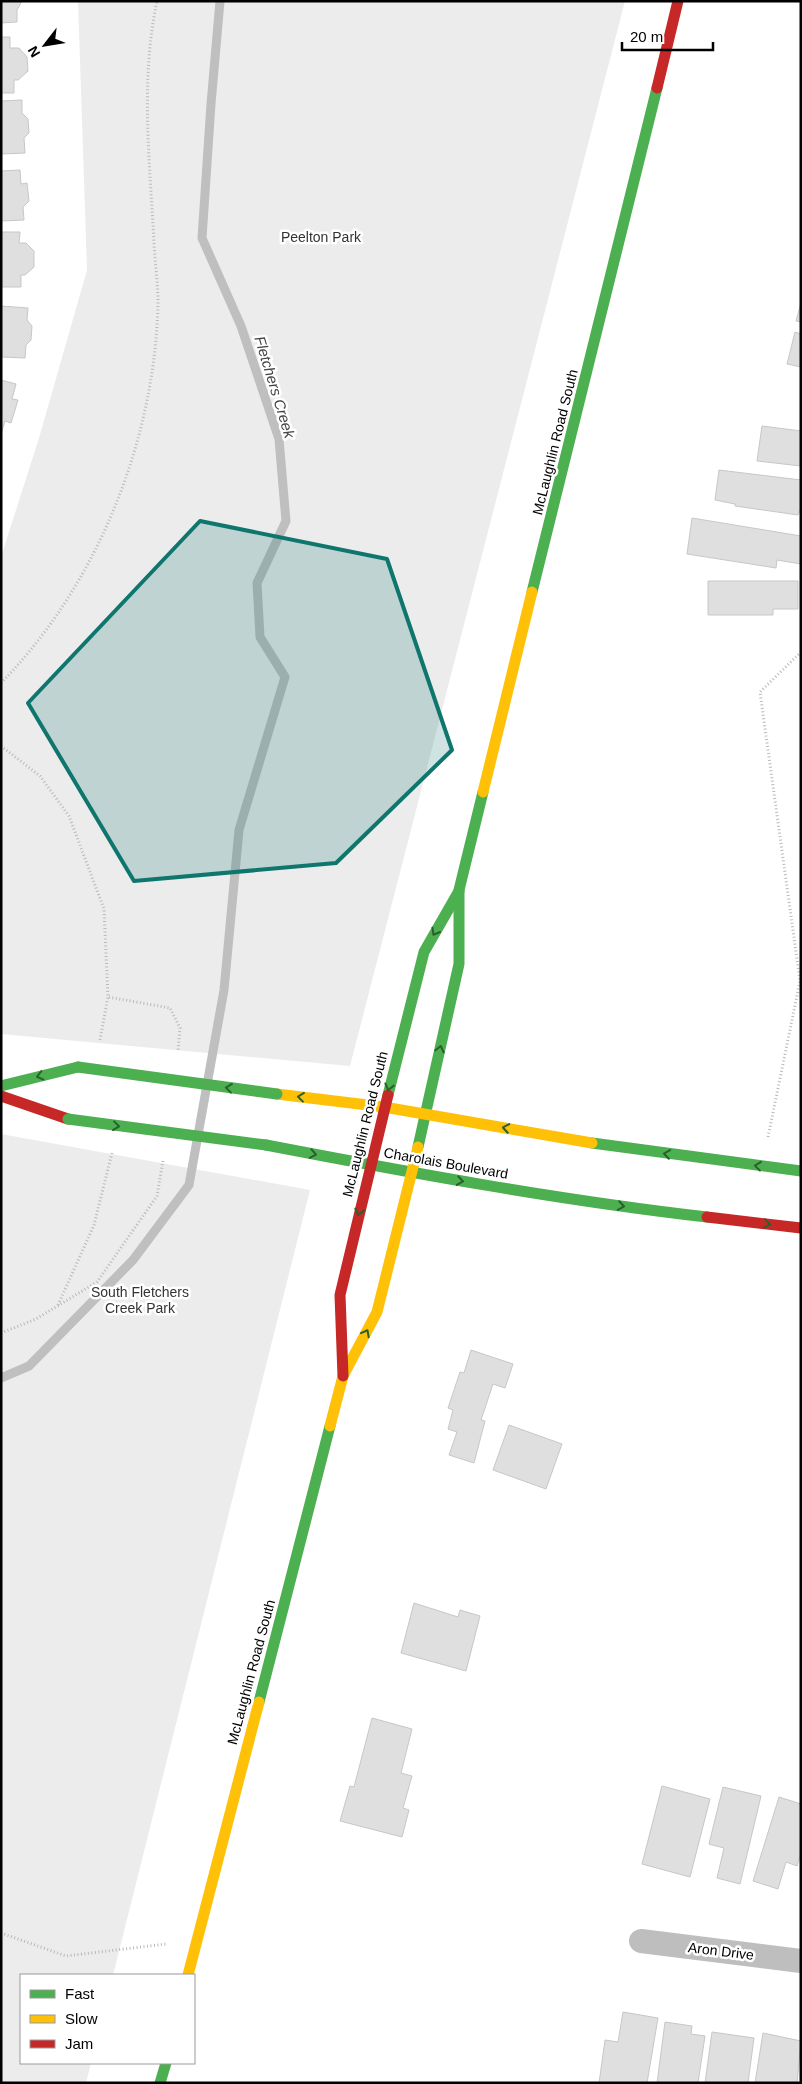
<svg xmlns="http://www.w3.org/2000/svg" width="802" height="2084" font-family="Helvetica,sans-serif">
<rect width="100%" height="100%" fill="#fff"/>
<g fill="#ececec">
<polygon points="78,1 625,1 350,1066 1,1034 1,557 39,438 87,270"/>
<polygon points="1,1134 310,1190 113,1975 21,1975 21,2063 91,2063 86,2083 1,2083"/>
</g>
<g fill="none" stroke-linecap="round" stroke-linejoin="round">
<polyline stroke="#bfbfbf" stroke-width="9" points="1,1378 29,1366 133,1260 189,1185 224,990 239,830 285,677 260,637 257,583 286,521 279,439 241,326 202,238 211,104 220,1"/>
</g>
<g fill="#dfdfdf" stroke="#c7c7c7">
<polygon points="1,1 22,1 17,10 17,22 1,23"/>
<polygon points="1,37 10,37 10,48 19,48 27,57 28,71 18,80 14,80 14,93 1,93"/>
<polygon points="22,100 22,113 28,119 29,133 24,138 25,153 1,154 1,101"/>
<polygon points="20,170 21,184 27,183 29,201 23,207 24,220 1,221 1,171"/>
<polygon points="1,232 20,232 19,243 26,243 34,251 34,267 25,275 21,275 21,287 1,287"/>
<polygon points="801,303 801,322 796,321"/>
<polygon points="1,306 28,308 27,320 32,326 31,340 26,345 25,358 1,357"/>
<polygon points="795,332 801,334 801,367 787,364"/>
<polygon points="1,380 16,384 12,399 18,400 11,423 5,421 1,434"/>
<polygon points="762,426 801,431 801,466 757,461"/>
<polygon points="719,470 801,480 801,508 798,515 735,506 735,504 715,500"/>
<polygon points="692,518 801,536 801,564 777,560 776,568 687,554"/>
<polygon points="708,581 798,581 798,609 773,609 773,615 708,615"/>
<polygon points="471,1350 513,1364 505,1388 493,1384 481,1420 485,1421 474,1463 449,1455 457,1432 448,1429 453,1410 448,1408 460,1372 464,1373"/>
<polygon points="509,1425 562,1444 546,1489 493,1470"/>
<polygon points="414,1603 458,1617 460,1610 480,1616 466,1671 401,1653"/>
<polygon points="372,1718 412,1729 401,1773 412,1776 403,1808 409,1810 402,1837 340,1821 350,1786 354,1787"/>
<polygon points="662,1786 710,1799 690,1877 642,1864"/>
<polygon points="723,1787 761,1796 740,1884 717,1878 724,1848 709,1844"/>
<polygon points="779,1797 801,1804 801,1853 797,1866 786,1862 778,1889 753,1881"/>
<polygon points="623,2012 658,2018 647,2083 599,2083 605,2040 618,2042"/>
<polygon points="665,2022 692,2026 691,2034 705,2036 698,2083 657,2083"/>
<polygon points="712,2032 754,2038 748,2083 705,2083"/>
<polygon points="763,2033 801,2041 797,2083 755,2083"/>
</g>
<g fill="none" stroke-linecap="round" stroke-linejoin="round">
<g stroke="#b9b9b9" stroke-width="3" stroke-dasharray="1 2.5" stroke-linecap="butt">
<path d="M1,683C97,585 155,441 158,303C158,283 155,263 154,243C150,162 140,81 157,1"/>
<polyline points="1,746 40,776 69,816 104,909 108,997 170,1008 180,1028 178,1051"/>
<polyline points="100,1040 108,997"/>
<polyline points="768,1137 800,981 760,692 801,652"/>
<polyline points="58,1305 94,1225 112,1153"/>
<polyline points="1,1333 36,1319 97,1282 157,1196 163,1161"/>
<polyline points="1,1933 66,1956 166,1944"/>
</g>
<polyline stroke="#bebebe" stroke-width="24" points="641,1941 801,1961"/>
<g stroke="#4caf50" stroke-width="11">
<polyline points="532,592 657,88"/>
<polyline points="1,1086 78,1067"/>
<polyline points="388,1095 424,952 459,891"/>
<polyline points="592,1143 801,1171"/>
<path d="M266,1145C412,1173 559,1200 707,1217"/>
<polyline points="418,1147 459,964 459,890 483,792"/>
<polyline points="259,1702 330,1426"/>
<polyline points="160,2083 166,2063"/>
</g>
<g stroke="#ffc107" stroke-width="11">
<polyline points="483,792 532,592"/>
<polyline points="277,1094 384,1107 592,1143"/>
<polyline points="330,1426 343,1376 377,1312 418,1147"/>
<polyline points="188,1975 259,1702"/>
</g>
<g stroke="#c62828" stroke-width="11">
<polyline points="657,88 678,1"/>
<polyline points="1,1096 68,1119"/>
<polyline points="707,1217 801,1228"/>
<polyline points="343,1376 340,1295 388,1095"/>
</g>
<g stroke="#4caf50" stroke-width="11">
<polyline points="78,1067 277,1094"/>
<polyline points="68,1119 266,1145"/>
</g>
</g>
<defs><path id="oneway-chevron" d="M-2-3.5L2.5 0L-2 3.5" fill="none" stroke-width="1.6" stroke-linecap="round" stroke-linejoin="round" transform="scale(1.25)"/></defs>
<g stroke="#2a602c">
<use href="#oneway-chevron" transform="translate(435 932) rotate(120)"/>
<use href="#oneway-chevron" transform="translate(440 1049) rotate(-77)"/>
<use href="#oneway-chevron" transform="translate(40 1076) rotate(166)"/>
<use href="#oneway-chevron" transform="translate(389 1087) rotate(104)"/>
<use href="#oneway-chevron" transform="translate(229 1088) rotate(-173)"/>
<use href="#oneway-chevron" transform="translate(301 1097) rotate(-173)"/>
<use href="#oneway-chevron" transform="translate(116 1126) rotate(7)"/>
<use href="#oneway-chevron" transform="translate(506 1128) rotate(-170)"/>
<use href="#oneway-chevron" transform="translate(313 1154) rotate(11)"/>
<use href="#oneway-chevron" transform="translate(667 1154) rotate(-172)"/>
<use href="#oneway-chevron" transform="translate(758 1166) rotate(-173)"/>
<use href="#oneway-chevron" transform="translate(460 1181) rotate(9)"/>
<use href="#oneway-chevron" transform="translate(621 1206) rotate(9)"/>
<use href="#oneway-chevron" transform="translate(359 1212) rotate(103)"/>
<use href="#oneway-chevron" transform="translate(767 1224) rotate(8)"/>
<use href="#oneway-chevron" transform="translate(366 1333) rotate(-62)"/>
</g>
<path fill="#0f766e" fill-opacity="0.2" stroke="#0f766e" stroke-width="4" stroke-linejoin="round" d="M200,521L387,559L452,750L336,863L134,881L28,703Z"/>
<g text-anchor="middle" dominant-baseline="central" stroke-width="5" stroke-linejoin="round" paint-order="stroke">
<g font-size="14" fill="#333" stroke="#fff">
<text x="321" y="237">Peelton Park</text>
<text x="140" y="1292">South Fletchers<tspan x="140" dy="16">Creek Park</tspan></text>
</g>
<g font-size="14" fill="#000" stroke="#fff">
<text transform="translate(555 442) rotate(-76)">McLaughlin Road South</text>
<text transform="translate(365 1124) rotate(-76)">McLaughlin Road South</text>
<text transform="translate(446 1163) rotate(10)">Charolais Boulevard</text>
<text transform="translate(251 1672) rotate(-75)">McLaughlin Road South</text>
<text transform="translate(721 1951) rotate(7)">Aron Drive</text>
</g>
<g font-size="15" font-style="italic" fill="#444" stroke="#fff">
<text transform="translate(275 387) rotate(73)">Fletchers Creek</text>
</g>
</g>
<rect width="802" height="2084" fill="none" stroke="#000000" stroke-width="5"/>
<rect x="20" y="1974" width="175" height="90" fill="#ffffff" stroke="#999999"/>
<rect x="30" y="1990" width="25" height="8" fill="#4caf50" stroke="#999999"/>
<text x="65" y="1999" font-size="15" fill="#000000">Fast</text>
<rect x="30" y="2015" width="25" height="8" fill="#ffc107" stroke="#999999"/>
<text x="65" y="2024" font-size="15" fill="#000000">Slow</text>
<rect x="30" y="2040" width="25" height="8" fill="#c62828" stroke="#999999"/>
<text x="65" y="2049" font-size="15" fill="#000000">Jam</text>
<g transform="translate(45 45) rotate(239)" stroke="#ffffff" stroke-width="4" paint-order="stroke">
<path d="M0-4L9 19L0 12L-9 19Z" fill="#000000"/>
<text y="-8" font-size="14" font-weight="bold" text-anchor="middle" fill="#000000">N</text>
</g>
<path d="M622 42v8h91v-8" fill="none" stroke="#000000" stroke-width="2.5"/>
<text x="630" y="42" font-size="15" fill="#000000" stroke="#ffffff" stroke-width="4" paint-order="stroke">20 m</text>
</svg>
